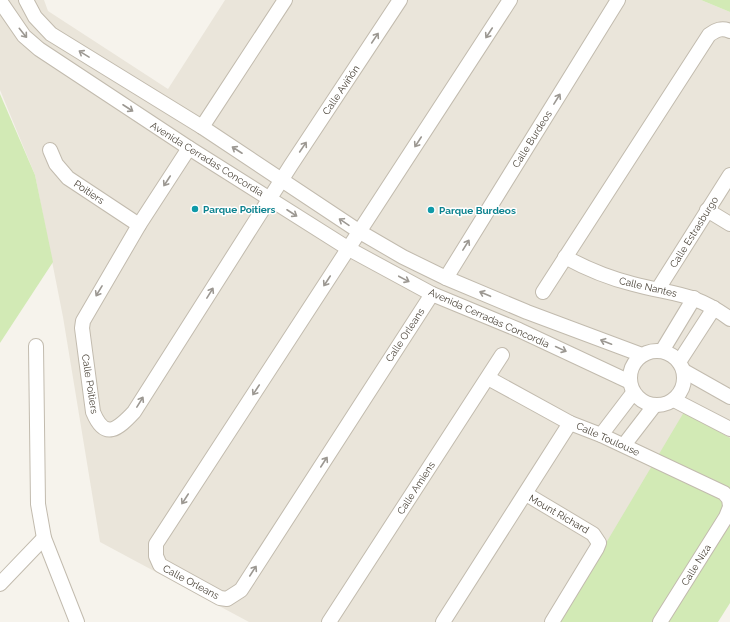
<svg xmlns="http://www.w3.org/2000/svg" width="730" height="622" font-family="Raleway,sans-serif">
<rect width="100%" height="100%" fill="#f6f3ec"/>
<polygon fill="#eae5da" points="0,0 44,0 48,11 168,89 225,0 701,0 730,12 730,593 712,622 249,622 100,542 63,317 35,175 0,90"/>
<g fill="#d2eab5">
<polygon points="701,0 730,0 730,12"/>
<polygon points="0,94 35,175 53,262 0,343"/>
<polygon points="684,412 730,438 730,603 718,622 559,622"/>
</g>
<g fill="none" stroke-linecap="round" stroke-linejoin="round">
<g stroke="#c2bbae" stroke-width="16">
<g id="minor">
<polyline points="26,0 35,17 51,34 202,127 360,232 403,257 446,278 527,312 642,355"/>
<polyline points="0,1 24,36 39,49 189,148 349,249 432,294 519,330 630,382"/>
<polyline points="202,127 285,0"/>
<path d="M189,148L139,225L83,321L82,328L93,412C105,441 118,429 134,412L291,165L400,0"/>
<polyline points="50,150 56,164 68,178 139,225"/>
<polyline points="707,210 730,224"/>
<path d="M565,257C587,269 609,278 633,284C674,295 694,292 730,319"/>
<polyline points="446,278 618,0"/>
<polyline points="658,289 730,175"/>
<path d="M543,292L709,35C716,30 722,27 730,31"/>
<polyline points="432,294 241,590 227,599 220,598 160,565 156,556 156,544 510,0"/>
<polyline points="36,346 38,504 44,538 77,622"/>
<circle cx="657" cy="378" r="27"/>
<polyline points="662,351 694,298"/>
<polyline points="679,362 714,308"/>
<polyline points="684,371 730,397"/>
<polyline points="488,378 570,423 601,435 724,493 729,499 730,506"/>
<polyline points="674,400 730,429"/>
<polyline points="601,435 633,393"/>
<polyline points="624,445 654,406"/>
<polyline points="526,494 593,534 599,543 597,548 552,622"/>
<polyline points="0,584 44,538"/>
<polyline points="329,622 502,355"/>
<polyline points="443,622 570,423"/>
<polyline points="660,622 726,517 730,507"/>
</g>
</g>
<use href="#minor" stroke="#fff" stroke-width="14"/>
</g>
<defs><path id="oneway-shaft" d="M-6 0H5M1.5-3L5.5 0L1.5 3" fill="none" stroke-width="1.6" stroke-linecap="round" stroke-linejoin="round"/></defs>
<g stroke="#9c9892">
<use href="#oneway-shaft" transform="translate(23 33) rotate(51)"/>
<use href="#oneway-shaft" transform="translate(489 33) rotate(123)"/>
<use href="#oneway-shaft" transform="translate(375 38) rotate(-56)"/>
<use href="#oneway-shaft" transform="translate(84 54) rotate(-148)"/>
<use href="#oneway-shaft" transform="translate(557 99) rotate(-58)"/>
<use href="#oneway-shaft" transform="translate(128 108) rotate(33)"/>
<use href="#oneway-shaft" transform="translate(418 142) rotate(123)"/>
<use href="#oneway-shaft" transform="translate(303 147) rotate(-56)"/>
<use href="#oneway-shaft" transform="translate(237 150) rotate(-147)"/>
<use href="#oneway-shaft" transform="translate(167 181) rotate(123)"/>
<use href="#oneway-shaft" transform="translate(292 213) rotate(33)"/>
<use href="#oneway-shaft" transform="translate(344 222) rotate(-146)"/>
<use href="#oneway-shaft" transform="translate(466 245) rotate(-58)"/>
<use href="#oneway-shaft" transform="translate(404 279) rotate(28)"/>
<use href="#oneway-shaft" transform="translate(327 281) rotate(123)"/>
<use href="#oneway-shaft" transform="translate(99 291) rotate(121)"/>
<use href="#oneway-shaft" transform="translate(210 293) rotate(-58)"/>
<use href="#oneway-shaft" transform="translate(485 294) rotate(-157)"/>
<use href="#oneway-shaft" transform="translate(606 342) rotate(-159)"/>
<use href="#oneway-shaft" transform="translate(561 349) rotate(25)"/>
<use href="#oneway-shaft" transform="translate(256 390) rotate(123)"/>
<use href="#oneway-shaft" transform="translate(140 402) rotate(-58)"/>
<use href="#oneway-shaft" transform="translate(324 462) rotate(-57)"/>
<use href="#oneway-shaft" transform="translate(185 499) rotate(123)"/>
<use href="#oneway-shaft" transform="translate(253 571) rotate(-57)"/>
</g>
<g fill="#0f9aa8" stroke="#fff" stroke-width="1.5">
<circle cx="195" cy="209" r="4"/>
<circle cx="431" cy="210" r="4"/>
</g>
<g text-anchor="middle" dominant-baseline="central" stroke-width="3" stroke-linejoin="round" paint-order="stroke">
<g font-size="10" fill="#4b4439" stroke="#fff">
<text transform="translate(341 90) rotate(-56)">Calle Aviñón</text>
<text transform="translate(532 139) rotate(-58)">Calle Burdeos</text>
<text transform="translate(207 159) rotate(32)">Avenida Cerradas Concordia</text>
<text transform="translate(89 192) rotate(34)">Poitiers</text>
<text transform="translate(694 232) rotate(-58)">Calle Estrasburgo</text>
<text transform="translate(648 287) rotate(13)">Calle Nantes</text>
<text transform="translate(489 318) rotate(24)">Avenida Cerradas Concordia</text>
<text transform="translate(405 335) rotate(-57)">Calle Orleans</text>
<text transform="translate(90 384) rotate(81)">Calle Poitiers</text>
<text transform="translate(608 439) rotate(24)">Calle Toulouse</text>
<text transform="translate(416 488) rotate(-57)">Calle Amiens</text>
<text transform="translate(559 514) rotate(30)">Mount Richard</text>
<text transform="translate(696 565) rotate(-58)">Calle Niza</text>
<text transform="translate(191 582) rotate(28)">Calle Orleans</text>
</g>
<g font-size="10" font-weight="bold" fill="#0d838f" stroke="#fff" text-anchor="start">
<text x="203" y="209">Parque Poitiers</text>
<text x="439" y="210">Parque Burdeos</text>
</g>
</g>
</svg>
